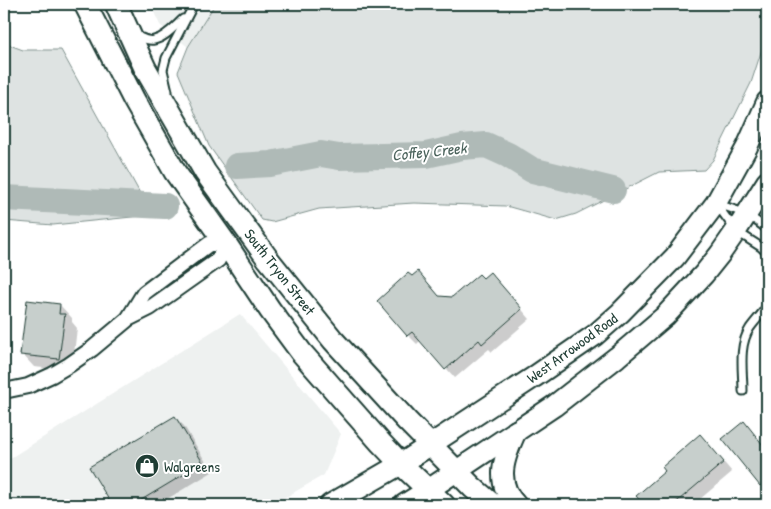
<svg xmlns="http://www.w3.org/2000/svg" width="771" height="509" font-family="'Patrick Hand',sans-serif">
<rect width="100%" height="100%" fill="#fff"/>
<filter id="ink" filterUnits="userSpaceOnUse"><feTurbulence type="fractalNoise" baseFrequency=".02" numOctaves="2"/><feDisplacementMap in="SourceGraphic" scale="10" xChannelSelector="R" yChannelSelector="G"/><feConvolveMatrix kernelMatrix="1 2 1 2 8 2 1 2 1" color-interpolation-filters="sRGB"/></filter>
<g filter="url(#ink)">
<g fill="#eef1f0">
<polygon points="150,4 215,4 188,47 160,25"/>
<polygon points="240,314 341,434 324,475 272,505 4,505 4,462"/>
</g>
<g fill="#dee3e2" stroke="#7e908b">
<polygon points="215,4 767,4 767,34 751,83 713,160 704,170 659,172 576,214 556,220 506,206 414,203 319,209 272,222 262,220 209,146 178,72 188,47"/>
<polygon points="4,43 23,50 61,50 152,215 53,225 4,221"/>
</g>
<g fill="#0003">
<polygon points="418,272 440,297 453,298 483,280 499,283 530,319 492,352 489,349 455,378 421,340 417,344 408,335 412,277"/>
<polygon points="60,305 72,318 72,322 77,328 72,371 34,367 22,354"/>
<polygon points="175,417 184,426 212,472 157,505 113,505 91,467"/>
<polygon points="750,430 767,451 767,492 761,486 723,439"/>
<polygon points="709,445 732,472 693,505 644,505"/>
</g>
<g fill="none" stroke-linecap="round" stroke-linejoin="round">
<g stroke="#afbab7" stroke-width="26">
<polyline points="237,166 270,164 321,154 339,157 426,155 462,147 486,145 508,155 532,170 613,190"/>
<polyline points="4,198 165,206"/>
</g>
</g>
<g fill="#c7cfcc" stroke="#1f3d34">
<polygon points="418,271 439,296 452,297 479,274 483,278 490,272 522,309 482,344 479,340 445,370 412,332 407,336 377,301 408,273 412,276"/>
<polygon points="27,300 60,304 59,314 65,314 59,359 20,355"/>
<polygon points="175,416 203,463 133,505 112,505 89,467"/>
<polygon points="744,421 767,450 767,480 760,486 722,439"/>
<polygon points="700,434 724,462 673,505 642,505 643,504 636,496 665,471 662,467"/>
</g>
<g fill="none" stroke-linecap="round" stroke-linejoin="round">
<g stroke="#1f3d34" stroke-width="11">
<g id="lane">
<path d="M135,35C140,37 148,42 154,40C165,38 175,26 183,19"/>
<polyline points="168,91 163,70 166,58 194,4"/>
<polyline points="718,204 747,214 767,229"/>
<polyline points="717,205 736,231 761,247 767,253"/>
<path d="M743,391C743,371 738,346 750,328C755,321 762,314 767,306"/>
</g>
</g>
<g stroke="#1f3d34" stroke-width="18">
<polyline id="street" points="4,391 28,386 52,375 69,365 92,349 128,319 150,308 218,260 226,244 209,244 144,293 128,319"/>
</g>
<g stroke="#1f3d34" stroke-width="24">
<g id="secondary">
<path d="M516,431C504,457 494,482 516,505"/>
<polyline points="330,505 401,464 534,377 595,335 620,313 675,257 716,203 747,147 767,102"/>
<polyline points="404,505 428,490 554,406 617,357 665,316 704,274 720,254 736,231 767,182"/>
</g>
</g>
<g stroke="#1f3d34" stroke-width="25">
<g id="primary">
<polyline points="85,4 134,100 175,172 226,244 270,310 301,352 381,443 401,464 444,505"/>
<polyline points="116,4 145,68 205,172 268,259 333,340 407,421 472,487 493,505"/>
</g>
</g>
<use href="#lane" stroke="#fff" stroke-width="7"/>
<use href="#street" stroke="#fff" stroke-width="14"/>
<use href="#secondary" stroke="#fff" stroke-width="20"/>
<use href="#primary" stroke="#fff" stroke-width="21"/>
</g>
</g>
<defs>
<g id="shop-disc" transform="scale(1.25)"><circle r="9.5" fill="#1f3d34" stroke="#fff"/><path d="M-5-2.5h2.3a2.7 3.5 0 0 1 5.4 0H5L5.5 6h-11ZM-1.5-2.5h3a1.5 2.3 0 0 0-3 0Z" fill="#fff"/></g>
</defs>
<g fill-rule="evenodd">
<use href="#shop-disc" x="147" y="466"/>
</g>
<g text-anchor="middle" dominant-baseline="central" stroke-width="4" stroke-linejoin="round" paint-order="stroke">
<g font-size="15" fill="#1f3d34" stroke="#fff">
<text transform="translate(280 272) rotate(52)">South Tryon Street</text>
<text transform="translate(572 348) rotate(-36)">West Arrowood Road</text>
</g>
<g font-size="15" fill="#1f3d34" stroke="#fff" text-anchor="start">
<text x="164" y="466">Walgreens</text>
</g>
<g font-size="16" font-style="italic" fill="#4a625b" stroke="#fff">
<text transform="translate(429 151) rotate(-6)">Coffey Creek</text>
</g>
</g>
<rect width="771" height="509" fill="none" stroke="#fff" stroke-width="20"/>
<rect x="10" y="10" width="751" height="489" fill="none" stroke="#1f3d34" stroke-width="2" filter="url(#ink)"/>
</svg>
